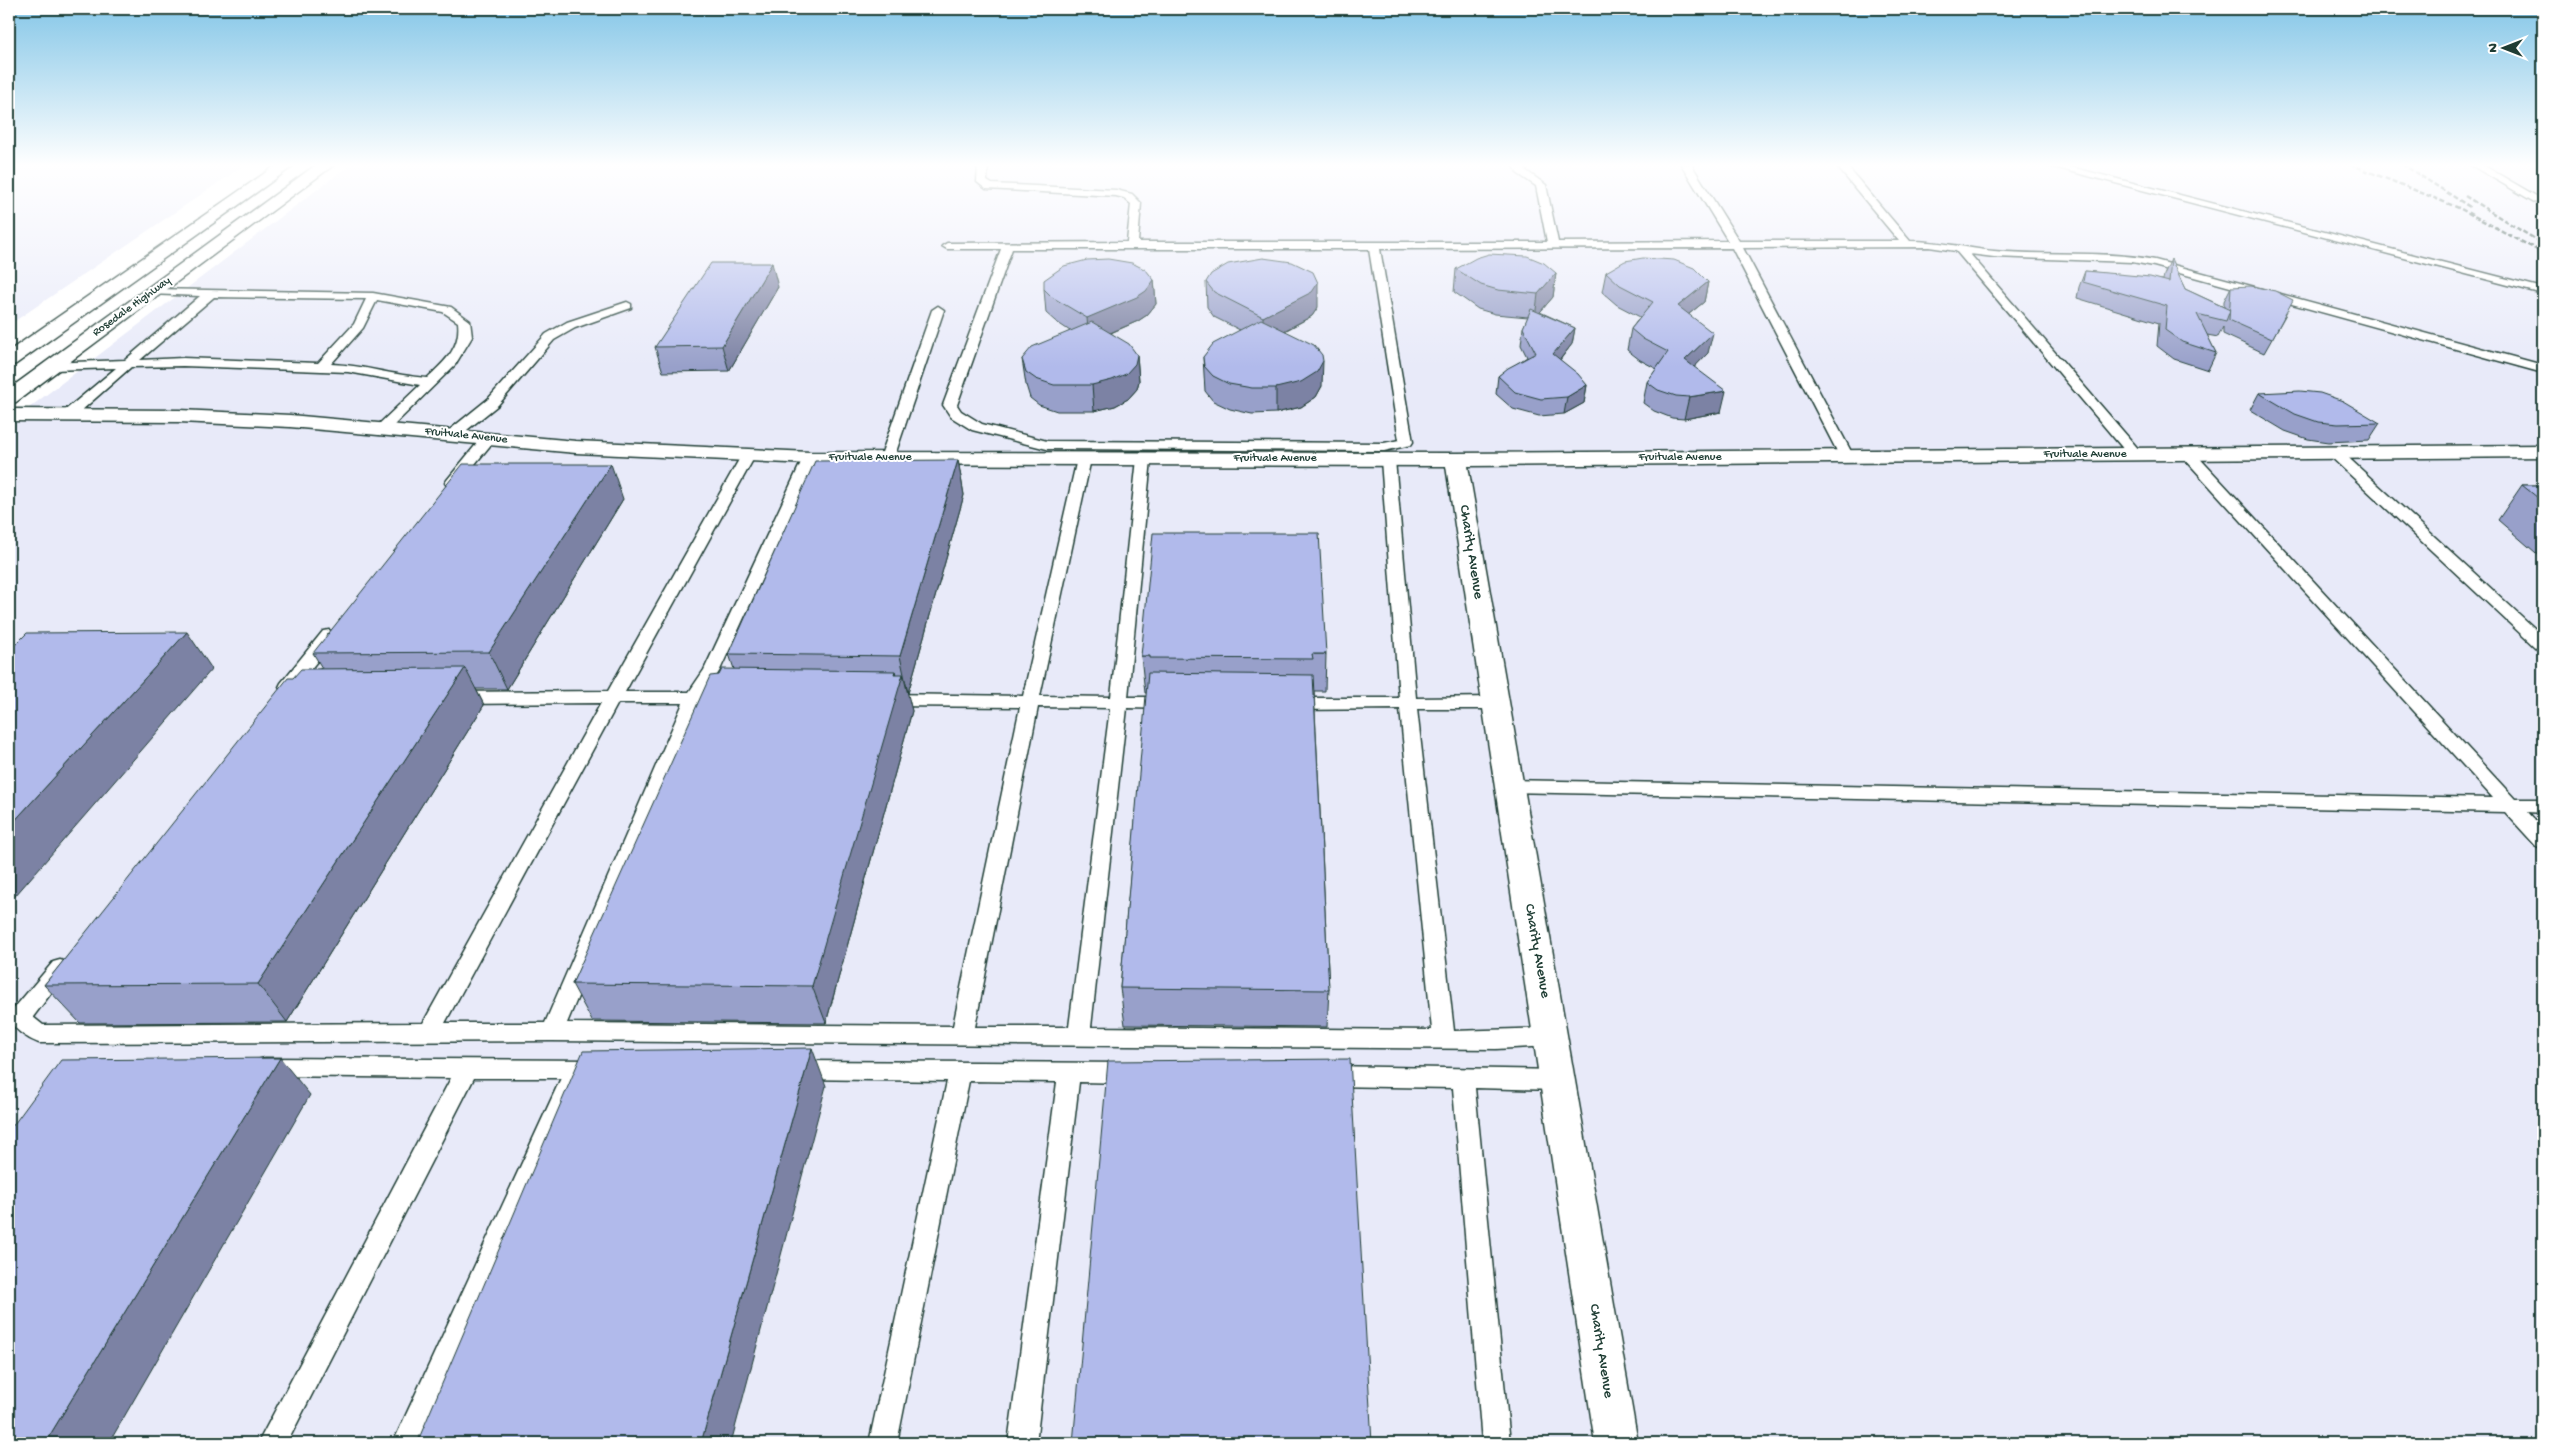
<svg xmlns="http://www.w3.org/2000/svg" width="2552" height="1452" font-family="'Gochi Hand',sans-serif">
<rect width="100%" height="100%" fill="#fff"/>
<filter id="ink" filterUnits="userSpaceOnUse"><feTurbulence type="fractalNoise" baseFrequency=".02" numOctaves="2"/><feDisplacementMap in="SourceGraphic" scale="10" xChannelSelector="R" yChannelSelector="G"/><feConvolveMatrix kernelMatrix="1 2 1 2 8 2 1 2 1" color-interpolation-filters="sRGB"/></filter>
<g filter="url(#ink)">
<g fill="#e8eaf9">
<polygon points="9,164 246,164 9,325"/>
<polygon points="351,164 2543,164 2543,1443 9,1443 9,423"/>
</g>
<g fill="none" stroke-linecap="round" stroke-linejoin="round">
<g stroke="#1f3d34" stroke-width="3">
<g id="lane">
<path d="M978,164H988L987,181L992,184L1116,190L1132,194L1141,203L1138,242H1547L1536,186L1517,173L1514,164H1524L1525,170L1546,185L1558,242L1728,241L1681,164H1691L1739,241H1899L1835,164H1845L1910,241C1939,241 1966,248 1994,251C2048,256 2102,250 2155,260L2543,365V373L2154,266L2132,262L1994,257L1970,254L2141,452L2143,455L2136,459L2131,458L1956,251L1929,247L1743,248L1854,457L1847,461L1840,457L1732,248L1380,249L1413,442L1411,445L1384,451L1047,449L972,430L951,417L943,405L1001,249H947L942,246L947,243L1127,242L1131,204L1124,198L1116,196L986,189L977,182ZM1012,249H1369L1399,440L1384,443L1047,441L982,424L961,411L957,405Z"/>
<polygon points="2042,164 2059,164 2543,288 2543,294"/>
<polygon points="2469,164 2481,164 2543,200 2543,207"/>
<path d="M152,289L373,293L451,307L470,321L472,337L455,365L388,431L383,432L376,428L378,425L420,385L348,372L183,366L131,367L73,418H63L61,415L63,412L116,368L52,370L46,366L48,363L125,360L200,296L148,294V290ZM214,297L366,299L354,324L318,363L183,358L140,360ZM377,300L443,312L458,322C461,348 445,361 427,378C395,376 364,365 331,364L363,328Z"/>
<polygon points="627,302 631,304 631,308 575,328 554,340 498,405 457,438 447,438 445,435 447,432 488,399 546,334 567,322"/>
<polygon points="938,306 944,310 894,458 887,462 882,461 880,458 932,310"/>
<polygon points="488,435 493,436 495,439 493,442 457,486 447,486 445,483 447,480 483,436"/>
<polygon points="2335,449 2340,450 2543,636 2543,650 2537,649 2330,456 2328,453"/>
<polygon points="2188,450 2193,451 2515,799 2543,799 2543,813 2528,812 2543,829 2543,848 2536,846 2505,812 1509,792 1503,791 1500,786 1503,781 1509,780 2493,798 2183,457 2181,454"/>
<path d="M748,452L755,456L625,692H689L704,670L803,458L810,454L817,458L720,670L706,693L728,695L731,699L728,703L700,704L567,1023L953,1026L1020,707L886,706L880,704L877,700L880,696L886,694L1023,696L1077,459L1084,455L1091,459L1040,696L1111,697L1137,459L1144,455L1151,459L1128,697H1170L1176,699L1179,703L1176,707L1170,709L1127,708L1091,1027L1432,1030L1400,709L1291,710L1285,708L1282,704L1285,700L1291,698H1399L1381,460L1388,456L1395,460L1416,698L1495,697L1501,699L1504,703L1501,707L1495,709H1417L1454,1031L1551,1028L1559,1031L1562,1037L1559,1043L1551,1046L1496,1049L552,1041L39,1043C28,1039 12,1029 9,1017L11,1012L53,962L60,960L67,962L70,968L33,1017L43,1025L423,1023L601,703L456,704L450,702L447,698L450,694L456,692L608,691L741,456ZM618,703H683L545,1023H445ZM1038,707L1110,708L1069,1027H975Z"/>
<polygon points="329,630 337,635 335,639 293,691 281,691 279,687 281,683 323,631"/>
<polygon points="265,1058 599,1060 607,1062 610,1069 607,1076 599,1078 577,1078 580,1084 421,1443 393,1443 561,1078 474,1078 287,1443 258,1443 451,1078 265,1076 257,1074 254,1067 257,1060"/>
<polygon points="798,1061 1129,1063 1137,1066 1140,1073 1137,1080 1129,1083 1079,1082 1036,1443 1008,1443 1057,1082 969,1081 897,1443 869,1443 947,1081 798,1079 790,1077 787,1070 790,1063"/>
<polygon points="1328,1066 1557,1070 1565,1073 1568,1080 1565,1087 1557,1090 1475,1088 1510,1443 1482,1443 1453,1088 1328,1086 1320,1083 1317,1076 1320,1069"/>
</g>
</g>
<g stroke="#1f3d34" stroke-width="3">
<polygon id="street" points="9,409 179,410 290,415 576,441 810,452 1456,453 2543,445 2543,457 1468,466 1638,1443 1595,1443 1446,466 810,464 576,453 290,427 179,422 9,421"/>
</g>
<g stroke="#1f3d34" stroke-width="3">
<g id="primary">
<polygon points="278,164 296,164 16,364 9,366 9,351"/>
<polygon points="317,164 335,164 16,402 9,404 9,389"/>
</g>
</g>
<use href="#lane" fill="#fff" fill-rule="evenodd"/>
<use href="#street" fill="#fff" fill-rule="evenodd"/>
<use href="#primary" fill="#fff" fill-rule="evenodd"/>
<g stroke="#1f3d34" stroke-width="2.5" stroke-dasharray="5 2.5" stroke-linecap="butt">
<polyline points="2350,164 2459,208 2543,253"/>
<polyline points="2402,164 2470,207"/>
<polyline points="2465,196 2543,244"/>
</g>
</g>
<g fill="#98a0ca" stroke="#1f3d34">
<polygon points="2171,259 2185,289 2224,307 2224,301 2231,287 2286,314 2264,353 2223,334 2223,327 2218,337 2207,335 2216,353 2208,370 2174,359 2157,346 2159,323 2077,298 2079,287 2085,271 2163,280 2164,275"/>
<polygon points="1456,269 1556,273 1553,297 1540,312 1575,328 1572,344 1560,360 1587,385 1584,403 1564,414 1539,416 1513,409 1496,394 1498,376 1527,357 1521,345 1523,328 1528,317 1495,314 1478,309 1454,292"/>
<polygon points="1606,272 1708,282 1704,302 1689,314 1708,353 1694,367 1721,412 1684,419 1672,418 1654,411 1643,403 1647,382 1657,369 1640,360 1627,350 1631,329 1640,317 1617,305 1602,292"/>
<polygon points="1154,280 1156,304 1147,315 1138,321 1111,333 1137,355 1139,381 1137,389 1128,399 1115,406 1094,411 1057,411 1039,405 1030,398 1026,385 1022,359 1070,331 1055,321 1046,313 1044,289"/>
<polygon points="1206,282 1318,307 1312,316 1285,331 1322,386 1316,397 1301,407 1276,413 1252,414 1230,409 1213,401 1205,391 1203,357 1240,330 1214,317 1207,307"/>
<polygon points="778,287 729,371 663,372 655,347"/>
<polygon points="2259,393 2380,423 2369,440 2328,442 2308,439 2285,431 2250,410"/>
<polygon points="958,460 964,495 908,693 907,693 912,711 826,1023 592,1021 572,984 719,675 734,669 729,654"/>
<polygon points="2522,485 2543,485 2543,559 2498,520"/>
<polygon points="623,499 507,689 476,689 484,705 287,1022 80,1023 44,985 293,678 322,668 313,653"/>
<polygon points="1326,654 1325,691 1314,691 1329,990 1327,1027 1125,1025 1120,988 1147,693 1145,693 1141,656"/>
</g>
<g fill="#7c82a4" stroke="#1f3d34">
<polygon points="772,263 778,287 729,371 722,346"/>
<polygon points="1556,273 1553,297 1535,318 1538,294"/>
<polygon points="1154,280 1156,304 1147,315 1138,321 1089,342 1087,318"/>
<polygon points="1708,282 1704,302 1674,326 1678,306"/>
<polygon points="1318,283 1318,307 1312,316 1263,342 1263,317"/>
<polygon points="1575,328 1572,344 1551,371 1553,354"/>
<polygon points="1713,333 1708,353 1681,381 1685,360"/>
<polygon points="1137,355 1139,381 1137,389 1128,399 1115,406 1094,411 1092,385"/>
<polygon points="1323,361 1322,386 1316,397 1301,407 1276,413 1276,388"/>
<polygon points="1587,385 1584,403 1564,414 1567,397"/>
<polygon points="1726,391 1721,412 1684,419 1689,397"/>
<polygon points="958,460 964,495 908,693 900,656"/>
<polygon points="611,464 623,499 507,689 489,652"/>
<polygon points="187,632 212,669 9,903 9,827"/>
<polygon points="465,668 484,705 287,1022 258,984"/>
<polygon points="895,671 899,687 903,674 912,711 826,1023 812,986"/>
<polygon points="812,1048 826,1086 731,1443 701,1443"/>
<polygon points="280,1058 310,1095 109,1443 45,1443"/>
</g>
<g fill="#b1baeb" stroke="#1f3d34">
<polygon points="1489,254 1527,256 1544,263 1556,273 1538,294 1498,290 1481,285 1456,269 1476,258"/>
<polygon points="1263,258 1292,262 1313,272 1318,283 1312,292 1263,317 1214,292 1206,282 1211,274 1228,264"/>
<polygon points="1643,258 1674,260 1694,268 1708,282 1678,306 1713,333 1685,360 1726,391 1689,397 1676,396 1658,390 1647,382 1668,352 1643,339 1631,329 1653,302 1620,285 1606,272 1625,261"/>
<polygon points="1108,259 1132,263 1146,270 1154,280 1146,291 1137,297 1087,318 1052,297 1044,289 1044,280 1064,266 1087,260"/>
<polygon points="2171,259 2185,289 2230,310 2226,321 2197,314 2216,353 2182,342 2165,330 2167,306 2083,282 2085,271 2150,277 2169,282"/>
<polygon points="711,263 772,263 722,346 655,347"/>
<polygon points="2251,286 2275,291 2293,300 2272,339 2229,320 2231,287"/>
<polygon points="1531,309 1575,328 1553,354 1578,374 1587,385 1567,397 1541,399 1515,392 1498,376 1508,368 1536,353 1523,328"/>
<polygon points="1261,319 1314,345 1322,355 1323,361 1317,372 1301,382 1276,388 1252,388 1229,384 1213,376 1204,366 1203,357 1213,344"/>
<polygon points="1092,322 1129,344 1137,355 1135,364 1126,374 1112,380 1092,385 1054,385 1036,379 1026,372 1022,359 1032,347"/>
<polygon points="2300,391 2320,393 2343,401 2380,423 2338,424 2318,422 2295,414 2259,393"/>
<polygon points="958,460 900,656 729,654 815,461"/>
<polygon points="463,464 611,464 489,652 313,653"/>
<polygon points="2522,485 2543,485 2543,502"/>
<polygon points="1153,533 1319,533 1326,654 1312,654 1313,659 1150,658 1150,656 1141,656"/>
<polygon points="187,632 9,827 9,651 27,633"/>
<polygon points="465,668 258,984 44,985 288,678 293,678 301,669"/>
<polygon points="722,669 895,671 894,674 903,674 812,986 572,984 710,676 719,675"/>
<polygon points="1148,673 1313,675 1329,990 1120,988"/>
<polygon points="812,1048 701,1443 417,1443 583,1051"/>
<polygon points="280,1058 45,1443 9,1443 9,1131 61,1060"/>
<polygon points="1350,1059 1372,1443 1073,1443 1108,1061"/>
</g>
</g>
<linearGradient id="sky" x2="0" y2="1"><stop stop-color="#84c6e7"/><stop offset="0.45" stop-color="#fff"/><stop offset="1" stop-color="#fff" stop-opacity="0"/></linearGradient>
<rect width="2552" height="367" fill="url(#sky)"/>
<g text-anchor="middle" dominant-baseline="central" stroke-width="4" stroke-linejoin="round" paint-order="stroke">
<g font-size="12" fill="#1f3d34" stroke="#fff">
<text transform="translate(132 307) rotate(-36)">Rosedale Highway</text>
<text transform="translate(466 436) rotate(6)">Fruitvale Avenue</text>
<text x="2085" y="455">Fruitvale Avenue</text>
<text x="870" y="458">Fruitvale Avenue</text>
<text x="1680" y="458">Fruitvale Avenue</text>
<text x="1275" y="459">Fruitvale Avenue</text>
</g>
<g font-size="15" fill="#1f3d34" stroke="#fff">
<text transform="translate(1471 552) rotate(81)">Charity Avenue</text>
<text transform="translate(1537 951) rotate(80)">Charity Avenue</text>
<text transform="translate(1601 1351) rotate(81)">Charity Avenue</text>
</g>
</g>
<rect width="2552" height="1452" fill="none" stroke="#fff" stroke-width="30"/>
<rect x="15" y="15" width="2522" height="1422" fill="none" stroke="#1f3d34" stroke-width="2" filter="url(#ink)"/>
<g transform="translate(2504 48) rotate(270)" stroke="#ffffff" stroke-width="4" paint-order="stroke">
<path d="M0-4L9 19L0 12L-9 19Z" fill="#1f3d34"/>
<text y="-8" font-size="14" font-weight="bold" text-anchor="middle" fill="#1f3d34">N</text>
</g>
</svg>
